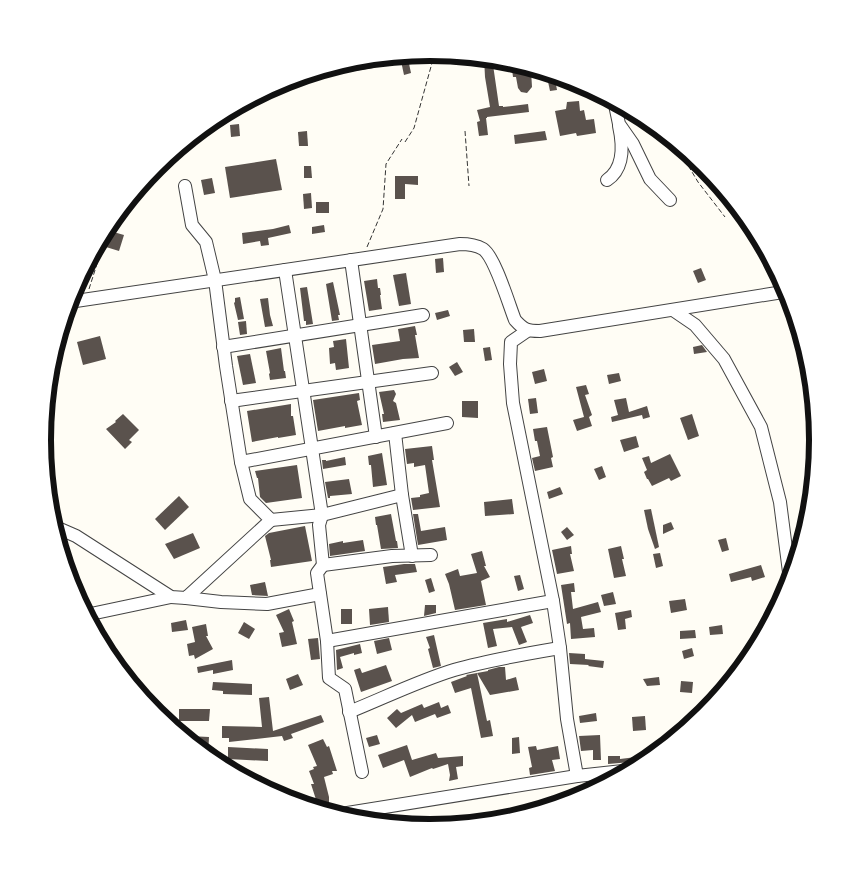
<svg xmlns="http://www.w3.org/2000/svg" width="861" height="880" font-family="'Zilla Slab',serif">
<rect width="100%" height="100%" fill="#fffdf5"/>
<g fill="#5a524d">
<polygon points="484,57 492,58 499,106 503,106 503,107 528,104 529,112 487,117 487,118 486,118 488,135 479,136 477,122 480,121 477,110 490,107 485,77"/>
<polygon points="408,59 411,73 404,75 401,61"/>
<polygon points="529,67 531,70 532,87 527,93 521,92 518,88 516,77 513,77 512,69"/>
<polygon points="546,72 554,74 557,90 550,91"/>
<polygon points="574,82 579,82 595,90 576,93"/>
<polygon points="579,101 580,111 584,110 586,120 594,119 596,133 577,136 576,133 560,136 555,111 566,109 567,102"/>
<polygon points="239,124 240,136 231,137 230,125"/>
<polygon points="307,131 308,146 299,146 298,132"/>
<polygon points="545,131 547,140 515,144 514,135"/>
<polygon points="276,159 282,190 230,198 225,167"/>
<polygon points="304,166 311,166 312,178 304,178"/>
<polygon points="395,176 418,176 418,185 405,184 405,199 395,199"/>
<polygon points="212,178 215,193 204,195 201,180"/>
<polygon points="311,193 312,208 304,209 303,194"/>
<rect x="316" y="202" width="13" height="11"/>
<polygon points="289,225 291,233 268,238 269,245 261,246 260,241 243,244 242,233 273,229"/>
<polygon points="324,225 325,232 312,234 312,227"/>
<polygon points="110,231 124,235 119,251 106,247"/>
<polygon points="443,258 444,272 436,273 435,259"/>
<polygon points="701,268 706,280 698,283 693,271"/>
<polygon points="406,273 411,304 399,306 393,275"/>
<polygon points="377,279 378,288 380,288 381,295 380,295 382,309 369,311 364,281"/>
<polygon points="333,282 340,315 338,315 339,320 332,321 326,284"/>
<polygon points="307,287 313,324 306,325 306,321 304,321 300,288"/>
<polygon points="240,297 244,319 238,320 234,303 235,302 235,298"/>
<polygon points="268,298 270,315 273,326 265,327 260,299"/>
<polygon points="448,310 450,316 437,320 435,313"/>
<polygon points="246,321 247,334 240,335 238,322"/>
<polygon points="415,326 417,335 415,335 419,358 403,359 375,364 372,345 400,341 398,329"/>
<polygon points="474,329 475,342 464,342 463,330"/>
<polygon points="100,336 106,359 83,365 77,342"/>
<polygon points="346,339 349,368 336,370 335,363 330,364 329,348 334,347 333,341"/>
<polygon points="702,345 707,352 694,354 693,347"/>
<polygon points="490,347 492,360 485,361 483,348"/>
<polygon points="281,348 284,371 285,371 286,378 270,380 269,374 270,373 266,351"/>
<polygon points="250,354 256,383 243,385 237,356"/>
<polygon points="457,362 463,372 455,376 449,367"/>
<polygon points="544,369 547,381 535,384 532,372"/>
<polygon points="619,373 621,381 609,384 607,375"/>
<polygon points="586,385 589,394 585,395 592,415 589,417 592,426 577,431 573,420 584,417 576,387"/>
<polygon points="394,390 396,394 393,401 396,403 400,420 383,422 382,414 384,414 379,392"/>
<polygon points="359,393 360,400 357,401 362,425 345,428 345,426 318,431 313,400"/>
<polygon points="536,398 538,413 530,414 528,399"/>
<polygon points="626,398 629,412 647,406 650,417 643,419 642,415 612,422 611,417 618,415 614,400"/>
<polygon points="462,401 478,401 478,418 462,417"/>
<polygon points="291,404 291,416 293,416 296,435 278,438 278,437 252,442 247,411"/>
<polygon points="123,414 139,430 129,440 132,442 125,449 106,429 116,422 115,421"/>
<polygon points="692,414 699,436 688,440 680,418"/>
<polygon points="547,427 553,457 551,458 553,467 535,471 532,458 540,456 537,441 535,441 533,429"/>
<polygon points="636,436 639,447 624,452 620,440"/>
<polygon points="432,446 434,460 432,460 440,507 413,510 411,498 420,497 420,495 429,493 425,465 414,467 414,463 407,464 405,449"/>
<polygon points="382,453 387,485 373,487 371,465 369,465 368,456"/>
<polygon points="670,454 681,476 671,481 669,478 652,486 648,479 647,479 644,472 647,470 642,458 649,456 651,463"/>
<polygon points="345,457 346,465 323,469 322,460 326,460 326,461"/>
<polygon points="297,465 302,498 266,503 260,497 258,478 257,478 255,471"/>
<polygon points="602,466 606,477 599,480 594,469"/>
<polygon points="349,479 352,494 330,496 330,498 328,498 325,482"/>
<polygon points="560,487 563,494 549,499 547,492"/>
<polygon points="179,496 189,507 165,530 155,519"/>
<polygon points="512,499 514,514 485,516 484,502"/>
<polygon points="651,509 659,547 655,549 648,529 644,510"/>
<polygon points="391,514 396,541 397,541 398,548 381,549 377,525 376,525 375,517"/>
<polygon points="413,514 418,514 421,531 445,527 447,540 418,545"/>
<polygon points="671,522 674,529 663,534 663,525"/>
<polygon points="305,526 312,561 271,567 270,560 271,560 265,536 269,533"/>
<polygon points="567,527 574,535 567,540 561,532"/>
<polygon points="193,533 200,548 174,559 165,544"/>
<polygon points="806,533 799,554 794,546 793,541"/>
<polygon points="726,538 729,550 722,552 718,540"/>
<polygon points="363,540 365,551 330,556 329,544 343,541 343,543"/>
<polygon points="571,546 572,554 570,554 574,571 557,574 552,550"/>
<polygon points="621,546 624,559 622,559 626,576 614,578 608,549"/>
<polygon points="482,551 486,566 484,566 490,577 481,581 486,605 455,610 449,584 445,574 458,569 460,576 477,573 471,554"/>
<polygon points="660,553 663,566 656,568 653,554"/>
<polygon points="404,564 415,564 417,572 395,575 397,582 386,584 383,567"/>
<polygon points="761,565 765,577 752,581 751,577 731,582 729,574"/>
<polygon points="520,575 524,589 518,591 514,576"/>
<polygon points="431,578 435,591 429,593 425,580"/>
<polygon points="265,582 268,596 252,595 250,585"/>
<polygon points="574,583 575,592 571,592 573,609 598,602 601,612 581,617 583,629 594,628 595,637 571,639 570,623 567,624 561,585"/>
<polygon points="613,592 616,604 604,606 601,595"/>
<polygon points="685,599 687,610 671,613 669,601"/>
<polygon points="425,605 436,605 436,613 424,616"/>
<polygon points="388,607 389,622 370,625 369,609"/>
<polygon points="289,609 294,621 292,622 297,644 282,647 279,633 284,632 276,615"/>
<rect x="341" y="609" width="11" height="15"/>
<polygon points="631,610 632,617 625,619 626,629 618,630 615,613"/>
<polygon points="530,615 533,623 521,627 527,642 519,645 512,627 493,629 497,646 488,648 483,623 507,619 507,622"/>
<polygon points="186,620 188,630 172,632 171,623"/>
<polygon points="244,622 255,629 249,639 238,633"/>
<polygon points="206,624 208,636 206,636 213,649 195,659 194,655 189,656 187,644 195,642 192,627"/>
<polygon points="722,625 723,634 710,635 709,627"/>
<polygon points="695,630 696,638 680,639 680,631"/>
<polygon points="434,635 441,666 433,668 428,649 430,648 426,637"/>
<polygon points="318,638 320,659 311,660 308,639"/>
<polygon points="389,638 392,650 377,654 374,641"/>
<polygon points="360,644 362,653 354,655 354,653 340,657 343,668 337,670 336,650"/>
<polygon points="692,648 694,656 684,659 682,651"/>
<polygon points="569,653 585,654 585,659 604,661 603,668 588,666 589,665 570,664"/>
<polygon points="232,660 233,670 213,674 213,670 198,673 197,667"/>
<polygon points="386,665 392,681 361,692 354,670 360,668 362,673"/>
<polygon points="499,667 505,667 506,680 516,677 519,690 490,695 477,673 488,671 488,670"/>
<polygon points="477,673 487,721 490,720 493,736 481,738 471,688 455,693 451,682 467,676 466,675"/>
<polygon points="298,674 303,685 290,690 286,679"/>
<polygon points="659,677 660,685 647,686 643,679"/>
<polygon points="681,681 693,682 692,693 680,692"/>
<polygon points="213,682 252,684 252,695 223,694 223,691 212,690"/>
<polygon points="269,697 273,731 321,715 324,722 291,734 293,738 284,741 282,736 229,742 229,738 222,738 222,726 262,727 259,698"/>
<polygon points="439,702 441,708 448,705 451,713 437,718 435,714 415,722 412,715 396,728 387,718 397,709 401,713 422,704 424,708"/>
<polygon points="179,709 210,709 209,721 179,721"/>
<polygon points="596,713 597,721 580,723 579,716"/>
<polygon points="645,716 646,730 633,731 632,717"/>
<polygon points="377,735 380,744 369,747 366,738"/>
<polygon points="600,735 601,760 593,760 593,750 581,751 579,736"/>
<polygon points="189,736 209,737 208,757 188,741"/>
<polygon points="519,737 520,753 512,754 512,738"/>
<polygon points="323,739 327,747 329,746 337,771 332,771 333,774 324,777 329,797 329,805 319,809 311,784 314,784 309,771 314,769 313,767 317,766 308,745"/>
<polygon points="407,745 412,760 436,753 438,758 463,756 463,766 456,767 458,779 449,781 450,775 448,764 433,769 432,768 410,777 404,760 383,768 378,755"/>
<polygon points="536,746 537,750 558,746 560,759 552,760 555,771 530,775 529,768 532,767 528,747"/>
<polygon points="228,747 268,749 268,761 228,759"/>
<polygon points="608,756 620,756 620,759 636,757 637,763 631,762 608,764"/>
<polygon points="250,774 262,776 261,784 252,783 248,781"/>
<polygon points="591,787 593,791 579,799 563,803 561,798"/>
</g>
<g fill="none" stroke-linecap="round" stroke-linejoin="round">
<g stroke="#444" stroke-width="14">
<g id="minor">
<polyline points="328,68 372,61 374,58"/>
<polyline points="614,100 619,124 633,144 650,179 670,200"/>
<path d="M607,180C625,168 623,144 619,126"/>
<polyline points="351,260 376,437"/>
<polyline points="285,270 322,515 319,525 323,565 392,556 431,555"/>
<path d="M69,302L460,244C469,244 476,245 483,249C495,257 509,305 515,320C524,330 527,331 540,331L789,291"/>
<polyline points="673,310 695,325 724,359 761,427 780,502 789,572 792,579"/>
<polyline points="527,331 511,342 510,364 513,403 553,601 560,648 567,719 577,776"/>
<polyline points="223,347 423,315"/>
<polyline points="231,401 432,373"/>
<polyline points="395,433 402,495 412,556"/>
<polyline points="241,462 447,423"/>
<polyline points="271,520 322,515 402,495"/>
<polyline points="53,526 76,536 171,597 186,598 271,520 250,499 241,462 226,366 215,280 206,242 192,225 185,186"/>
<polyline points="323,565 317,573 327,641 329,678 345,689 362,772"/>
<polyline points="186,598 221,602 267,604 320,594"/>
<polyline points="86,615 171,597"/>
<polyline points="327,641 553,601"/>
<path d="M349,712C384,698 418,681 454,670C488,660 525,654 560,648"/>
<polyline points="335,815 577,776 632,770"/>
</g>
</g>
<g stroke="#333" stroke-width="1" stroke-dasharray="5 2.5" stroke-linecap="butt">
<polyline points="465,131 469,186"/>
<polyline points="673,140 698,182 725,217"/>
<polyline points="405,142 414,128 432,63 431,52"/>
<polyline points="367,247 383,209 386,164 402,139"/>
<polyline points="89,289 111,220"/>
</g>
<use href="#minor" stroke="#fff" stroke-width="12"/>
</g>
<path d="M0 0H861V880H0ZM51 440a379 379 0 1 1 758 0a379 379 0 1 1-758 0Z" fill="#fff" fill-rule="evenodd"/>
<path fill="none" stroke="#111" stroke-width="6" d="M51 440a379 379 0 1 1 758 0a379 379 0 1 1-758 0Z"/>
</svg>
